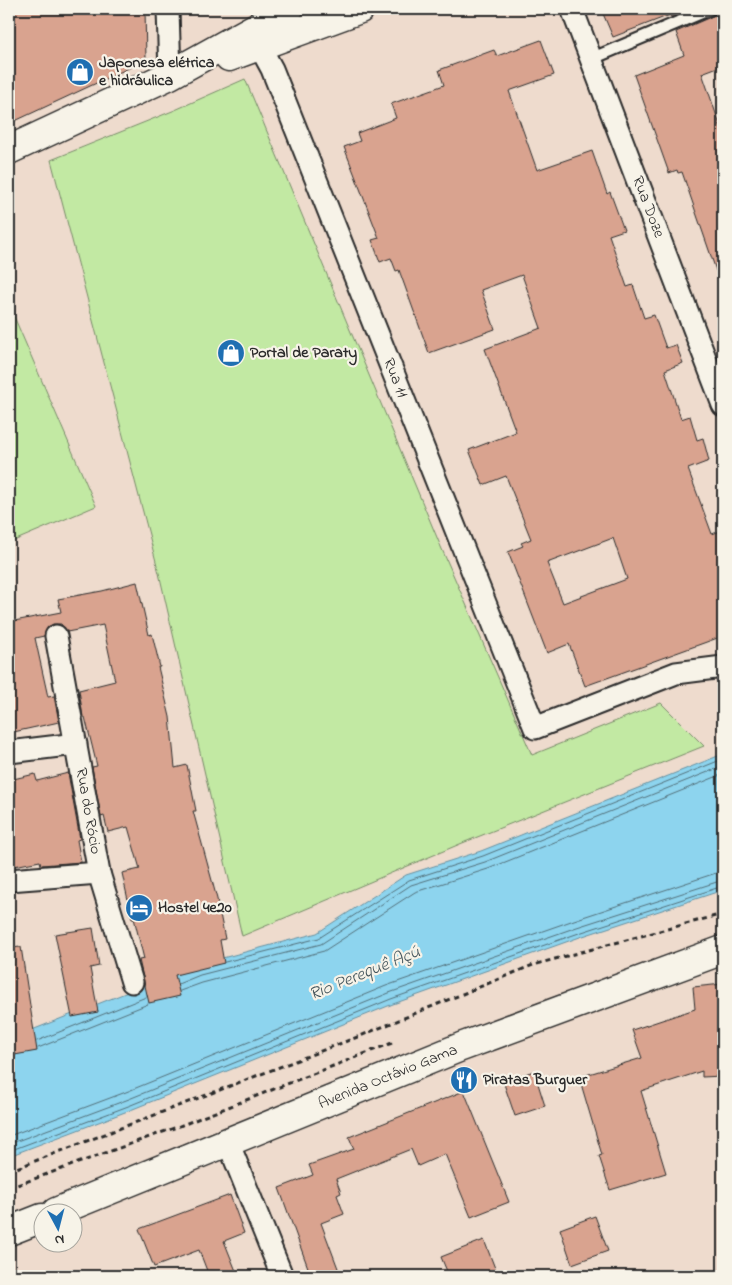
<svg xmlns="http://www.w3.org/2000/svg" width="732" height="1285" font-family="'Indie Flower',sans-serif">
<rect width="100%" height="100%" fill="#eedbcd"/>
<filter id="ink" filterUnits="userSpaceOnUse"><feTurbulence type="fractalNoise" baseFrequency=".02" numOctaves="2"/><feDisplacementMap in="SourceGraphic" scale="10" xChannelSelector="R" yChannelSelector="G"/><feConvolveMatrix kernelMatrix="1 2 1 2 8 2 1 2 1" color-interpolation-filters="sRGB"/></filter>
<g filter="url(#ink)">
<g fill="#c2e9a3" stroke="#768a67">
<polygon points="245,79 441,547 532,755 661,703 704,746 460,844 242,936 159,573 51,160 175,110"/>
<polygon points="9,305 96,506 9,543"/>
</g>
<polygon fill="#8dd4ee" stroke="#6690a0" points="723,754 723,890 580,937 393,1004 133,1109 9,1156 9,1042 27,1032 196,965 317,933 406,875 481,851"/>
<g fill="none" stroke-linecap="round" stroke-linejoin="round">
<g stroke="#526f79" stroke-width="1">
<polyline points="225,962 319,938 409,880 483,856 723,759"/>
<polyline points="178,984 200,975 321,944 411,885 485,862 723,766"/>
<polyline points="180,991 202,983 324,951 415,892 488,869 723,774"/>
<polyline points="37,1041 146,997"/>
<polyline points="38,1048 148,1004"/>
<polyline points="9,1136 126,1092 386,986 574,920 716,873 723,872"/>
<polyline points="9,1144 129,1099 389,993 577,927 723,880"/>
<polyline points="9,1151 131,1105 391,999 579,933 723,886"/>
</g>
</g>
<g fill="#d9a38f" stroke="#2b2b2b" fill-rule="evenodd">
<polygon points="9,9 145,9 146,60 15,121 9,103"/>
<polygon points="601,9 691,9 671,17 670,15 613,37"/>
<polygon points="717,9 723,9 723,65 702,73 723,134 723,281 720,282 682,172 678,173 677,170 669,173 634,75 684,55 676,32 713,16 716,13"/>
<path d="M541,40L554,75L509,91L537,170L592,151L607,194L610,192L624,230L609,235L627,287L633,285L644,318L654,315L666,348L676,345L683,363L665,370L681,419L690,416L697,440L703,438L709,461L688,469L712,534L723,530V636L585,686L569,644L547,653L508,552L523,546L521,543L531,539L506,476L483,485L469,450L516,432L485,349L541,328L522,275L481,290L495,329L429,353L399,270L396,271L391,258L380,262L372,240L379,238L344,147L360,141L357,133L396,118L391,104L444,85L439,70L494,50L497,56ZM613,538L627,579L563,603L547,563Z"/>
<polygon points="137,582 149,635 152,634 160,667 158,667 170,717 175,768 187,765 196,811 193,811 217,899 225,939 220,940 224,963 175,975 180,996 149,1003 139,960 144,959 134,918 132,918 122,873 140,869 128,827 108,832 104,816 101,817 92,767 97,766 85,717 83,717 79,690 115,681 103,625 67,632 61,624 53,624 48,627 44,636 35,638 48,697 54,696 59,722 9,733 9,622 61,612 58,599 102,591"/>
<polygon points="68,773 80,839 77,840 81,862 41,865 40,861 9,867 9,780 35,774 37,781"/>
<polygon points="93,928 99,966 90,968 98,1012 72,1017 55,934"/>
<polygon points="21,947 37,1051 9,1056 9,948"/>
<polygon points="723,984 723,1076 702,1077 702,1071 641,1091 666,1173 610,1190 599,1156 602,1155 579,1077 642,1058 632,1030 695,1009 693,987"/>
<polygon points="534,1071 545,1106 515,1116 503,1081"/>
<polygon points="464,1091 509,1202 471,1217 445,1154 418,1166 411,1149 336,1179 341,1193 337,1195 344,1214 321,1223 339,1271 324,1276 311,1276 279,1188 313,1175 309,1165 354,1149 349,1137"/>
<polygon points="230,1195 244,1233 224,1241 238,1276 209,1276 199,1250 154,1267 139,1229"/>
<polygon points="595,1216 608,1251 572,1264 560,1229"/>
<polygon points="484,1240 498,1276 449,1276 441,1257"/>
</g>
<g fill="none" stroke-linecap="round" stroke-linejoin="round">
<g stroke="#2b2b2b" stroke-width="15">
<polyline id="lane" points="591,59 710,9"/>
</g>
<g stroke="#2b2b2b" stroke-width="25">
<g id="street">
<polyline points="168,9 170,75"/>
<polyline points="572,9 723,405"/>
<polyline points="257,32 260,47 272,69 535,728 676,673 723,667"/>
<polyline points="56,636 99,873 132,982"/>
<polyline points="9,752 76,744"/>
<polyline points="9,880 99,873"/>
<polyline points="228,1142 282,1276"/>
</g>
</g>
<g stroke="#2b2b2b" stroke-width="31">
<g id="secondary">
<polyline points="229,57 360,9"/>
<polyline points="9,150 170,75 289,9"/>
<polyline points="56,1212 461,1047 723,950"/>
<polyline points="9,1231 42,1218"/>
</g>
</g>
<g stroke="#2b2b2b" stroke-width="3" stroke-dasharray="5 4" stroke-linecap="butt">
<polyline points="9,1171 360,1036 533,965 723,914"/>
<polyline points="9,1188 177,1127 392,1043"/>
</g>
<use href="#lane" stroke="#f7f3e8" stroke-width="11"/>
<use href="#street" stroke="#f7f3e8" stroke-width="21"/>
<use href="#secondary" stroke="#f7f3e8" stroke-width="28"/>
</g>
</g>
<defs>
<g id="shop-disc" transform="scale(1.4375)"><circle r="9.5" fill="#1f6fb2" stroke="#f7f3e8"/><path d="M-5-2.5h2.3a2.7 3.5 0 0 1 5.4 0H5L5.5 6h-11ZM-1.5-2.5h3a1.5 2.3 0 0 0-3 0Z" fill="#fff"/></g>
<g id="hotel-disc" transform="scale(1.4375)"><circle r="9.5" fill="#1f6fb2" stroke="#f7f3e8"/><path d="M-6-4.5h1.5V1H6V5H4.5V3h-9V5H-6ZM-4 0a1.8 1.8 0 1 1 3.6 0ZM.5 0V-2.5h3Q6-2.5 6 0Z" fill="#fff"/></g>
<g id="restaurant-disc" transform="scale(1.4375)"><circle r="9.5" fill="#1f6fb2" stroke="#f7f3e8"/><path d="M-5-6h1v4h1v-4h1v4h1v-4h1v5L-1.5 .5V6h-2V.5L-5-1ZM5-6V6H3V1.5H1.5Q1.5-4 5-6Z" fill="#fff"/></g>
</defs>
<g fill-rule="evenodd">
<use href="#shop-disc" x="80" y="72"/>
<use href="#shop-disc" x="231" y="353"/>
<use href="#hotel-disc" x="139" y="908"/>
<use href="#restaurant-disc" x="464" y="1080"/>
</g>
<g text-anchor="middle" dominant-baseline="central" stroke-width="4.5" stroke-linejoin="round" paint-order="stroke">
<g font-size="16" font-weight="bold" fill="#2b2b2b" stroke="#f7f3e8" text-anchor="start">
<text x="99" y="63">Japonesa elétrica<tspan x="99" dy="18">e hidráulica</tspan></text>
<text x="250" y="353">Portal de Paraty</text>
<text x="158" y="908">Hostel 4e20</text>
<text x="483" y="1080">Piratas Burguer</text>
</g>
<g font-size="16" fill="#2b2b2b" stroke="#f7f3e8">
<text transform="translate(648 207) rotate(69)">Rua Doze</text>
<text transform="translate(395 378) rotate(68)">Rua 11</text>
<text transform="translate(88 811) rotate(80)">Rua do Rócio</text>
<text transform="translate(388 1077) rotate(-22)">Avenida Octávio Gama</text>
</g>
<g font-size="18" font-style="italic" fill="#44555c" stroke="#f7f3e8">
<text transform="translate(365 974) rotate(-22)">Rio Perequê Açú</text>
</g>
</g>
<rect width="732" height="1285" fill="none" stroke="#f7f3e8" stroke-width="30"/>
<rect x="15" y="15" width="702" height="1255" fill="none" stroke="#2b2b2b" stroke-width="2" filter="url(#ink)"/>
<g transform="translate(58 1228) rotate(173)"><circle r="24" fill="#f7f3e8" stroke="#a5a39c"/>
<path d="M0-4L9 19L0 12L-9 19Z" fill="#1f6fb2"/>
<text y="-8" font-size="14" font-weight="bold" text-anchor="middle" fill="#2b2b2b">N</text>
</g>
</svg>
